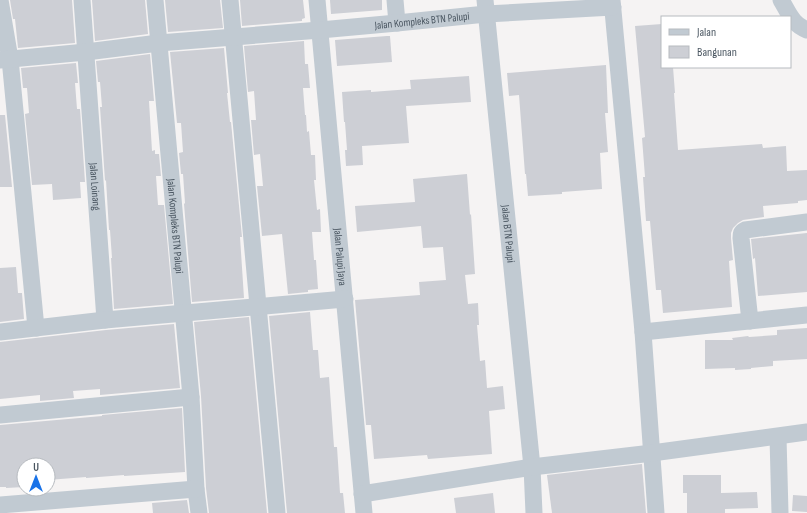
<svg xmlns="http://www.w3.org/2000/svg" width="807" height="513" font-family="'Sofia Sans Condensed',sans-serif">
<rect width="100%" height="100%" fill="#f5f3f3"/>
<g fill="#cdcfd5">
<polygon points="10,0 72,0 75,43 18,48 15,19 13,19"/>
<polygon points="92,0 145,0 148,34 95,41"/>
<polygon points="165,0 220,0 223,28 168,32"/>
<polygon points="240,0 303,0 305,18 302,19 302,21 242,26"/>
<polygon points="330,0 382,0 382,10 331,14"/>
<polygon points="662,24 662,67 673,67 675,93 674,93 678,150 762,144 763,148 786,146 787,171 807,170 807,200 798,201 798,203 763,206 764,217 743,220 738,223 733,228 731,233 731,238 733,260 729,261 732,307 663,313 661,290 656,290 650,221 646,221 643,177 645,177 642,138 645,137 635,26"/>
<polygon points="387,36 390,36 392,62 337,66 335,40"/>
<polygon points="304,41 305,64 308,64 310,88 303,88 305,115 306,115 307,132 309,131 311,155 315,155 316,180 314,180 317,210 320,209 321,232 312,232 314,260 316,260 318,289 308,290 308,292 288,294 282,234 262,236 257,186 263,186 260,154 254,155 251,120 256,120 254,91 248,92 244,46"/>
<polygon points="224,48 228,93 227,93 230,122 231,122 242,237 240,237 244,298 192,302 184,204 185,203 183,174 181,174 179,153 183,152 181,123 177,123 170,52"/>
<polygon points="150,54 154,101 149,101 152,151 155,150 155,154 159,154 161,176 156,176 158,205 164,205 173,304 114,309 111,258 112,258 110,230 109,230 106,180 105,181 100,107 102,107 100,82 98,82 96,61"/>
<polygon points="76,63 78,83 75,83 77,109 80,109 85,182 80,182 81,198 53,200 52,184 32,185 25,114 29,113 27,88 23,88 21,68"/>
<polygon points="606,65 608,113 605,113 608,152 600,153 602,189 562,192 562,194 528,196 526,174 525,174 519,95 509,96 507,73"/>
<polygon points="469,76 471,102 406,106 409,143 362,146 363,165 346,166 345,150 347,150 345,122 344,122 342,92 371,90 371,92 411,89 410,80"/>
<polygon points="0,115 5,115 12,187 0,187"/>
<polygon points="467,174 470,215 471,214 475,274 465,275 468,304 478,303 479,325 477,325 480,361 485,360 487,388 503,386 505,409 489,411 492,454 428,459 427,455 374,459 371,425 366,425 355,300 420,295 419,282 446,280 443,247 423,248 421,226 357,232 355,206 415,202 413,179"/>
<polygon points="807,233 807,292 758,296 755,258 753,259 751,239"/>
<polygon points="16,267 18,293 22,293 24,319 0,322 0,268"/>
<polygon points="310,312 313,350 318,350 320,378 329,377 334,447 337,447 340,493 343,493 345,513 287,513 269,316"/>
<polygon points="249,317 267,513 209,513 206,488 201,396 194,322"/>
<polygon points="174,324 180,388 100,395 100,389 73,391 74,398 40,401 40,395 0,399 0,342 106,330"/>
<polygon points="807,328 807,359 773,361 773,366 751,368 751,369 735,370 735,368 705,369 705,340 733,340 732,338 748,336 749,337 777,335 777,330"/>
<polygon points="182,408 185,472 124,476 124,475 86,478 86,477 48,480 48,465 24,465 24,487 6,488 6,487 0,487 0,425 102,416 102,415"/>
<polygon points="642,464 646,513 552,513 547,475"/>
<polygon points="683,475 721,475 721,493 757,492 758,508 725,509 725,513 687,513 687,493 683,493"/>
<polygon points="493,493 495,513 456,513 454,498"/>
<polygon points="793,495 807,496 807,512 792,511"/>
<polygon points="187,500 189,513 153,513 152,503"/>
</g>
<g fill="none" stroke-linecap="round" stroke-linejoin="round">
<g stroke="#c1cad2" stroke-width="17">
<polyline points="0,0 10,59 36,328"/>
<path id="s1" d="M82,0L105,320"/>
<path id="s2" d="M155,0L191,397L196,489L199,513"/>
<polyline points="230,0 277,513"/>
<path id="s3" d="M317,0L364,513"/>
<polyline points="395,0 397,23"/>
<path id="s4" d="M485,0L532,467L534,513"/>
<polyline points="612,0 643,332 656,513"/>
<path d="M781,0C789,13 792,24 807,30"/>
<path id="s5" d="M0,60L86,52L159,43L320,30L397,23L486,14L613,7"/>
<path d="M750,321L741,238C741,234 741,232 745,230L807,222"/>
<polyline points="0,332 105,320 345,299"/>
<polyline points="643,332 807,315"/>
<polyline points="0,415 191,397"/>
<polyline points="778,437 780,513"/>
<polyline points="362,494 532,467 652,453 807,432"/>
<polyline points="0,505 196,489"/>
</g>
</g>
<g text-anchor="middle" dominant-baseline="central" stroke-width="4" stroke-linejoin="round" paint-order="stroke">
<g font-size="11" fill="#4a5661" stroke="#fff">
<text stroke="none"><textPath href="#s5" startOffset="424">Jalan Kompleks BTN Palupi</textPath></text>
<text stroke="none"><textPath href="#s1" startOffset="187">Jalan Loinang</textPath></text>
<text stroke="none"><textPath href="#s2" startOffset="227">Jalan Kompleks BTN Palupi</textPath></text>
<text stroke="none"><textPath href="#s4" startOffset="235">Jalan BTN Palupi</textPath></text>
<text stroke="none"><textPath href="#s3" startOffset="258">Jalan Palupi Jaya</textPath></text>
</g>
</g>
<rect x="661" y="16" width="130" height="52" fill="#ffffff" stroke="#b7bbc0"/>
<rect x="669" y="29" width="20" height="6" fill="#c1cad2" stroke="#b7bbc0"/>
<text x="697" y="36" font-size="12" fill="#4a5661">Jalan</text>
<rect x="669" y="46" width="20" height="12" fill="#cdcfd5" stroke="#b7bbc0"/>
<text x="697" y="56" font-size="12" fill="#4a5661">Bangunan</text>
<g transform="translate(36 477)"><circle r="19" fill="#ffffff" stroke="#b7bbc0"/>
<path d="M0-3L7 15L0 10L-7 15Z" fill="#1a73e8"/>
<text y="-6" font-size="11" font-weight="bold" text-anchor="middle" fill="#4a5661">U</text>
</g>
</svg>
